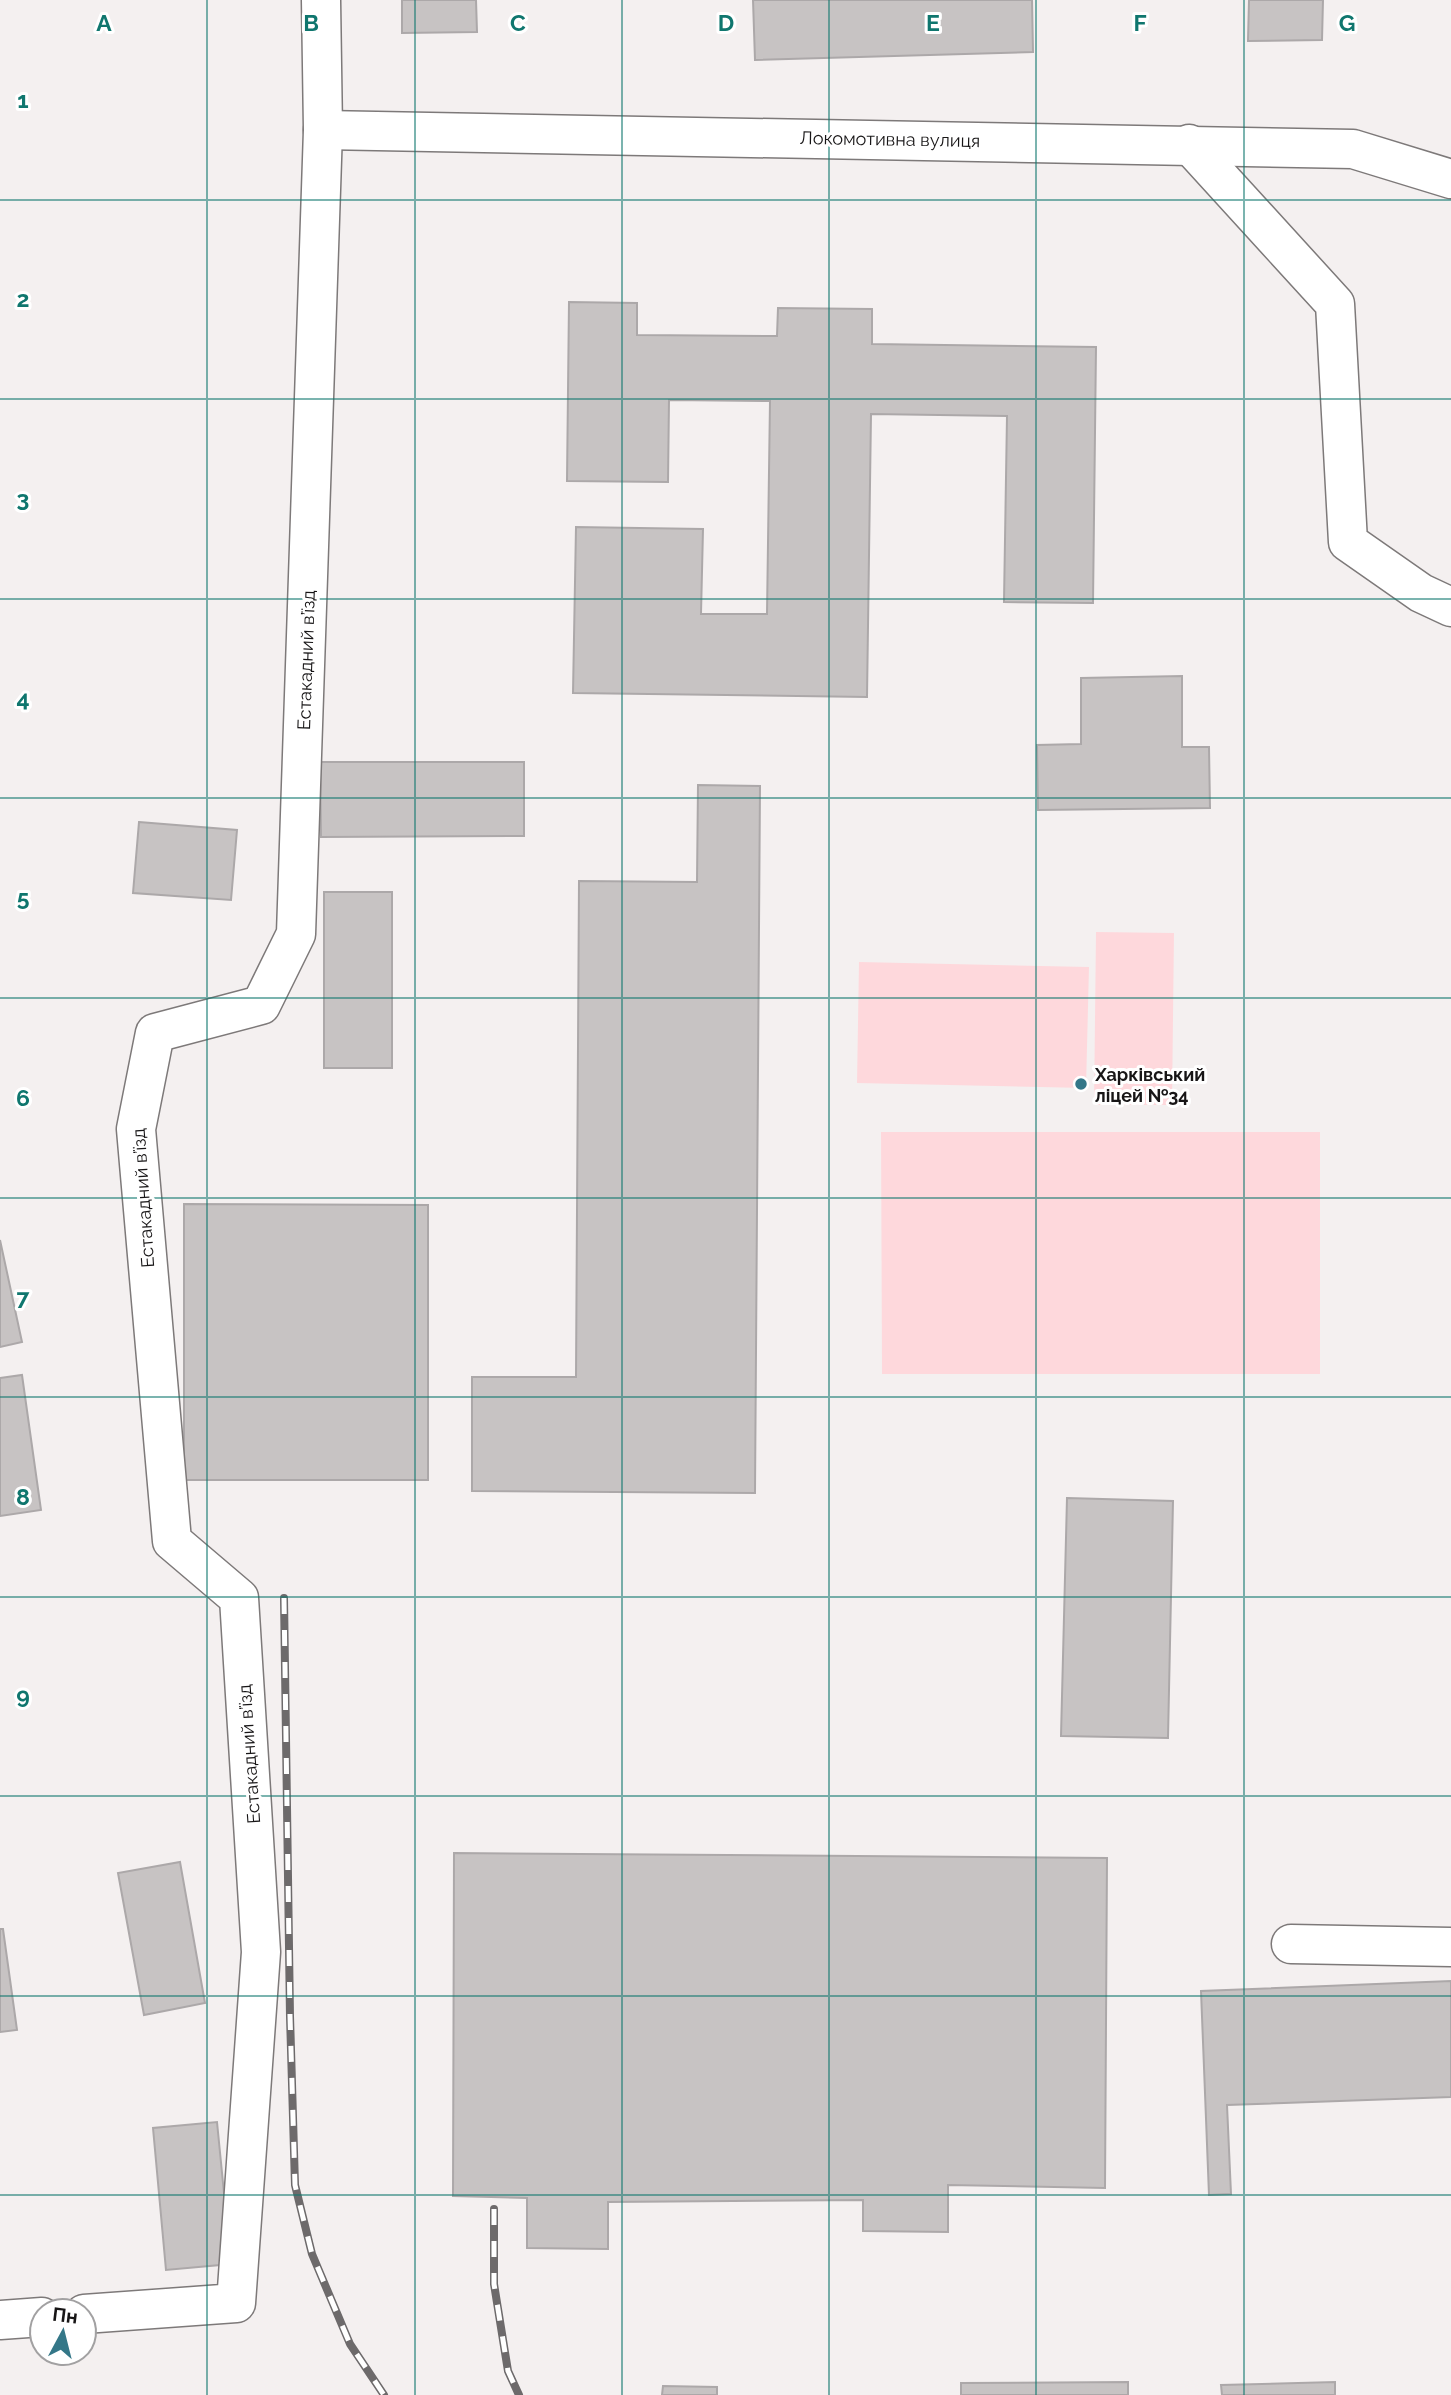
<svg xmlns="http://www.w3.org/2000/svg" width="1451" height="2395" font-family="Raleway,sans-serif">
<rect width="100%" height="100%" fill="#f4f0f0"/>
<g fill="#fed8dc">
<polygon points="1096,932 1174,933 1172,1105 1094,1105"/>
<polygon points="859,962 1089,967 1086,1088 857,1083"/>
<polygon points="881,1132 1320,1132 1320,1374 882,1374"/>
</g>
<g fill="#c7c3c3" stroke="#aca8a9" stroke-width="2">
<polygon points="402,0 476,0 477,32 402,33"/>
<polygon points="753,0 1032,0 1033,52 755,60"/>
<polygon points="1249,0 1323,0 1322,40 1248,41"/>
<polygon points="569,302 637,303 637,335 777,336 778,308 872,309 872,344 1096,347 1093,603 1004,602 1007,416 871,414 867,697 573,693 576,527 703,529 701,614 767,614 770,401 669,400 668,482 567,481"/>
<polygon points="1182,676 1182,747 1209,747 1210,808 1038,810 1037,745 1081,744 1081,678"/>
<polygon points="320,762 524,762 524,836 321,837"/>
<polygon points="698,785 760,786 755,1493 472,1491 472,1377 576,1377 579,881 697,882"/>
<polygon points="139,822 237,830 231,900 133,893"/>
<rect x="324" y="892" width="68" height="176"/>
<polygon points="184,1204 428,1205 428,1480 184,1480"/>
<polygon points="0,1240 22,1342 0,1347"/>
<polygon points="22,1375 41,1510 0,1516 0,1378"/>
<polygon points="1067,1498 1173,1501 1168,1738 1061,1736"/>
<polygon points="454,1853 1107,1858 1105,2188 948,2185 948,2232 863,2231 863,2200 608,2202 608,2249 527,2248 527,2198 453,2196"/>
<polygon points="180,1862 205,2003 144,2015 118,1873"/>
<polygon points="0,1929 3,1929 17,2030 0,2032"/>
<polygon points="1451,1981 1451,2097 1227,2105 1231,2194 1209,2195 1201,1991"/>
<polygon points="217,2122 231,2264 166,2270 153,2128"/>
<polygon points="1128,2382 1128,2395 961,2395 961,2383"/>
<polygon points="1335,2382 1335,2395 1222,2395 1221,2385"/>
<polygon points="663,2386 717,2387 717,2395 662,2395"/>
</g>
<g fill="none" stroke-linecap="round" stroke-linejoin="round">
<g stroke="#7d7979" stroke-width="41">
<g id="minor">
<polyline points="323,130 1353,149 1451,179"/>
<polyline points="1189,144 1335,304 1348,542 1421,593 1451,607"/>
<polyline points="1291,1944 1451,1947"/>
<polyline points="84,2314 236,2303 261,1952 239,1598 172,1541 136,1129 155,1033 261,1005 296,934 323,130 321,0"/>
<polyline points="0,2320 42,2317"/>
</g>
</g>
<use href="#minor" stroke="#fff" stroke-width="38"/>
<g stroke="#6d6a6b" stroke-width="8">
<g id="rail">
<polyline points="284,1598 290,2016 295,2185 312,2254 350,2344 384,2395"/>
<polyline points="494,2209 494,2284 508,2371 519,2395"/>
</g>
</g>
<use href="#rail" stroke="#fff" stroke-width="5" stroke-dasharray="16" stroke-linecap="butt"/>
</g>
<path fill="none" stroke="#0f766e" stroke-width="2" stroke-opacity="0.55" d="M207,0V2395M415,0V2395M622,0V2395M829,0V2395M1036,0V2395M1244,0V2395M0,200H1451M0,399H1451M0,599H1451M0,798H1451M0,998H1451M0,1198H1451M0,1397H1451M0,1597H1451M0,1796H1451M0,1996H1451M0,2195H1451"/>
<circle fill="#347788" stroke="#fff" stroke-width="2.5" cx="1081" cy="1084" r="7"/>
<g text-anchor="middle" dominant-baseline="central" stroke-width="6" stroke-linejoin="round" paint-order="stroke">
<g font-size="18" fill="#171516" stroke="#fff">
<text transform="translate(890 139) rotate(1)">Локомотивна вулиця</text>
<text transform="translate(306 660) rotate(-88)">Естакадний в’їзд</text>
<text transform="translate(143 1198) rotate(-94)">Естакадний в’їзд</text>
<text transform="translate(249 1754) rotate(-94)">Естакадний в’їзд</text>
</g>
<g font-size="18" font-weight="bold" fill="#171516" stroke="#fff" text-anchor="start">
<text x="1095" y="1074">Харківський<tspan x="1095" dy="21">ліцей №34</tspan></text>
</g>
</g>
<g font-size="23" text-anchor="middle" font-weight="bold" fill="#0f766e" stroke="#fff" stroke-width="6" stroke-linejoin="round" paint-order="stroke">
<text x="104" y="31">A</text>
<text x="311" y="31">B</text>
<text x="518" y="31">C</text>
<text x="726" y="31">D</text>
<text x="933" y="31">E</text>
<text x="1140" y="31">F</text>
<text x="1347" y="31">G</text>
<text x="23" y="108">1</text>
<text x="23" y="307">2</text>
<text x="23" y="507">3</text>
<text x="23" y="707">4</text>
<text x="23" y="906">5</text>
<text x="23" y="1106">6</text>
<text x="23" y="1305">7</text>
<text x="23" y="1505">8</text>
<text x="23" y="1704">9</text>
</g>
<g transform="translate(63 2332) rotate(7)"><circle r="33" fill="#ffffff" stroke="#a2a1a2" stroke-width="2"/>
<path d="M0-5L12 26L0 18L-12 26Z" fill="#347788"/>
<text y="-10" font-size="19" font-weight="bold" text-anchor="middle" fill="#171516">Пн</text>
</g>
</svg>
